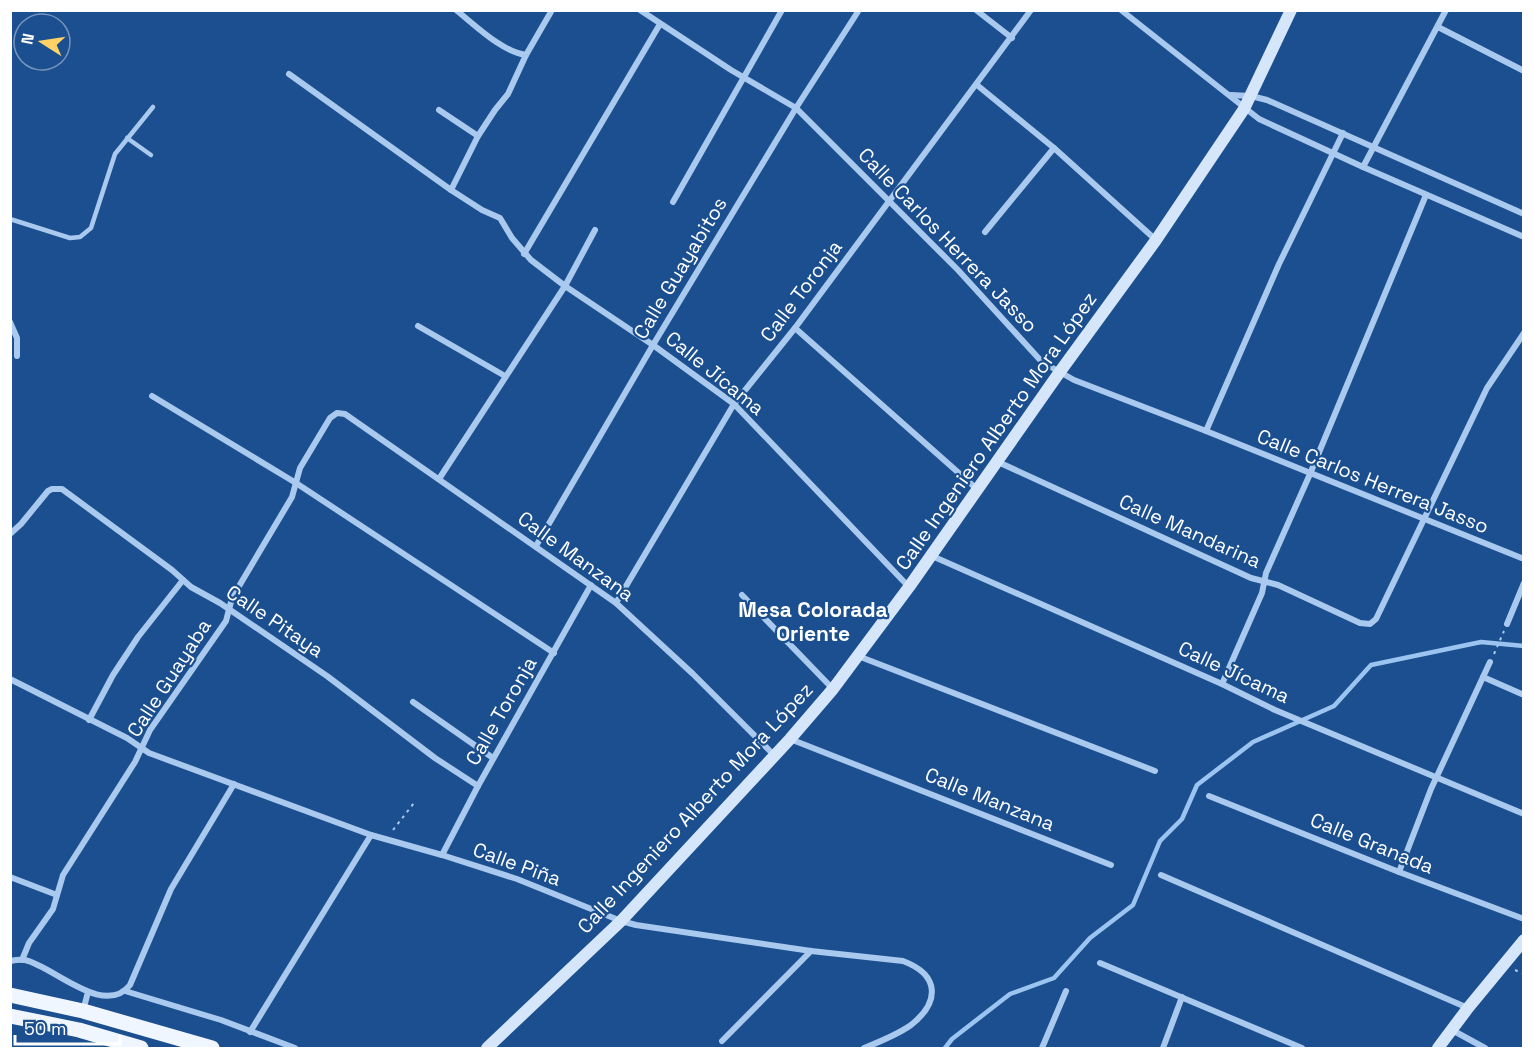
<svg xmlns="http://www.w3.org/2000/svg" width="1534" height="1059" font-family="'Space Grotesk',sans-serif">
<rect width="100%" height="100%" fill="#1b4f8f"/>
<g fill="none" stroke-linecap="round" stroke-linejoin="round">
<polyline stroke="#9cc4f0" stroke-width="4.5" points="945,1048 952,1039 1010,994 1054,978 1090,938 1133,905 1160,841 1182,819 1197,785 1253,742 1334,706 1371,665 1481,642 1524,646"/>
<g stroke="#a9c9ee" stroke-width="2" stroke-dasharray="3 4.5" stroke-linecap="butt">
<polyline points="1494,654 1504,631"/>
<polyline points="393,830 414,803"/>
<polyline points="1515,970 1524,974"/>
</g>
<g stroke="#a9c9ee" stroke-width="4.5">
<polyline points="127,138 151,155"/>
<polyline points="10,219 70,238 80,237 91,228 115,154 153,107"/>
</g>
<g stroke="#a9c9ee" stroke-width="6">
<path d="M456,10C475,25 502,52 526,55"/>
<polyline points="640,10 731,70 796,108 958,270 1042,362 1074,380 1206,431 1524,559"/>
<polyline points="976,10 1012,38"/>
<polyline points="1121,10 1259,119 1363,167 1524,237"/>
<polyline points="1438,27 1524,71"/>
<polyline points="289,74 451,190 482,210 500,218 512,238 531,260 565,286 653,345 734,404 909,587"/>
<polyline points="977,85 1054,148 1156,240"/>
<polyline points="1231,95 1251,96 1267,100 1524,214"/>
<polyline points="439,110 478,136"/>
<polyline points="1363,167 1446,10"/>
<polyline points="451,190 478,136 495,110 508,94 526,55 552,10"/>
<polyline points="673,202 782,10"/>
<polyline points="985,232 1054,148"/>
<polyline points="524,254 660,24"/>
<polyline points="10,322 17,338 17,356"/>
<polyline points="418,326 505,376"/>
<polyline points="795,328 978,490"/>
<polyline points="152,396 296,483 554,653"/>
<polyline points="1206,431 1279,264 1343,133"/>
<polyline points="998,462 1251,578 1278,585 1360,623 1370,624 1376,619 1487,388 1524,333"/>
<polyline points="439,479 565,286 595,230"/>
<polyline points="10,534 21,524 48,491 52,489 62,489 172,570 191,587 220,603 327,676 435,758 478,786"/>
<polyline points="536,546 653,345 796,108 859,10"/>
<polyline points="932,556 1222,684 1275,710 1524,814"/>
<polyline points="742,595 833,689"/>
<polyline points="616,603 734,404 795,328 1031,10"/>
<polyline points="1507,624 1524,583"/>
<polyline points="858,656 1155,771"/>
<polyline points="1483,677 1524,695"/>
<path d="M10,679L127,738L149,753L371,835L442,855L517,879L621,921L636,925L811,951L903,961C940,975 940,1002 911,1025C897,1035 879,1042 864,1048"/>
<polyline points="1222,684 1262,593 1266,573 1310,474 1426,195"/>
<polyline points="413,702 493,758"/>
<polyline points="89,720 113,675 138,637 183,580"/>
<polyline points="790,739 1111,865"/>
<polyline points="1209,796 1399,872 1524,919"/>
<polyline points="442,855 478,786 591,585"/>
<polyline points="1399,872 1431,789 1490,662"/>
<polyline points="1161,875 1468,1008"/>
<polyline points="10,877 57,895"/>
<polyline points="22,960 29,943 53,909 63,875 135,762 150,730 226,621 232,598 292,497 300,468 330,418 337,413 345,414 616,603 693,674 774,755"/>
<path d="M10,961C15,960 20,959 25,960C53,966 104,1018 130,985L171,889L234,784"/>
<polyline points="1100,963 1302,1048"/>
<polyline points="125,991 221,1020 295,1048"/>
<polyline points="83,1011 88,992"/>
<polyline points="1452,1030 1485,1048"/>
<polyline points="250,1032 371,835"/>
<polyline points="722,1041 811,951"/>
<polyline points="1042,1048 1066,991"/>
<polyline points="1163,1048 1182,997"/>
</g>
<g stroke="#d6e6fa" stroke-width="12">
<polyline points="487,1048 621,921 790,739 833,689 909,587 1059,373 1156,240 1244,109 1291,10"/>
<polyline points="1438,1048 1468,1008 1524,940"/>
</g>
<g stroke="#f0f6ff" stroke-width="15">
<polyline points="10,995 83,1011 212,1048"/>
<polyline points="10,1016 79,1030 141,1048"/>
</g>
</g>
<g text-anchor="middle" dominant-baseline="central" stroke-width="4.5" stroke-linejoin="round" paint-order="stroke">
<g font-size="20" fill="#fff" stroke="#1b4f8f">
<text transform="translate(948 240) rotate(46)">Calle Carlos Herrera Jasso</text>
<text transform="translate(680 268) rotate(-59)">Calle Guayabitos</text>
<text transform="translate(801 291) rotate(-53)">Calle Toronja</text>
<text transform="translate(715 373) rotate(39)">Calle Jícama</text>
<text transform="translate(996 431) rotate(-55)">Calle Ingeniero Alberto Mora López</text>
<text transform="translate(1373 481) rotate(22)">Calle Carlos Herrera Jasso</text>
<text transform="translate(1190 531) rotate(24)">Calle Mandarina</text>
<text transform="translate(576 556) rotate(36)">Calle Manzana</text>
<text transform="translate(275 621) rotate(34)">Calle Pitaya</text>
<text transform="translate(1234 672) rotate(25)">Calle Jícama</text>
<text transform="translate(169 678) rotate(-57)">Calle Guayaba</text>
<text transform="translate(501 711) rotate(-60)">Calle Toronja</text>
<text transform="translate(990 799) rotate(22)">Calle Manzana</text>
<text transform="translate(695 808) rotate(-47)">Calle Ingeniero Alberto Mora López</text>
<text transform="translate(1372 843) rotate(22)">Calle Granada</text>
<text transform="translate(517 864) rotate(20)">Calle Piña</text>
</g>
<g font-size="21" font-weight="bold" fill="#fff" stroke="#1b4f8f">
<text x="813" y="609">Mesa Colorada<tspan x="813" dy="24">Oriente</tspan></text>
</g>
</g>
<rect width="1534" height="1059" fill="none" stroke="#ffffff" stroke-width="24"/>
<g transform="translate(42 42) rotate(282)"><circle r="28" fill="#1b4f8f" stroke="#7695bc" stroke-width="1.5"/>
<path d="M0-4.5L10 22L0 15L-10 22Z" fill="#ffd166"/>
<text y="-9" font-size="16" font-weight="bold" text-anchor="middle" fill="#ffffff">N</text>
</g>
<path d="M15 1035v9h105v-9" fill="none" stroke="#ffffff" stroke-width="3"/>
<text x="24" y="1035" font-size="18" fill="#ffffff" stroke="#1b4f8f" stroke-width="4.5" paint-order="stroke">50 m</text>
</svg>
